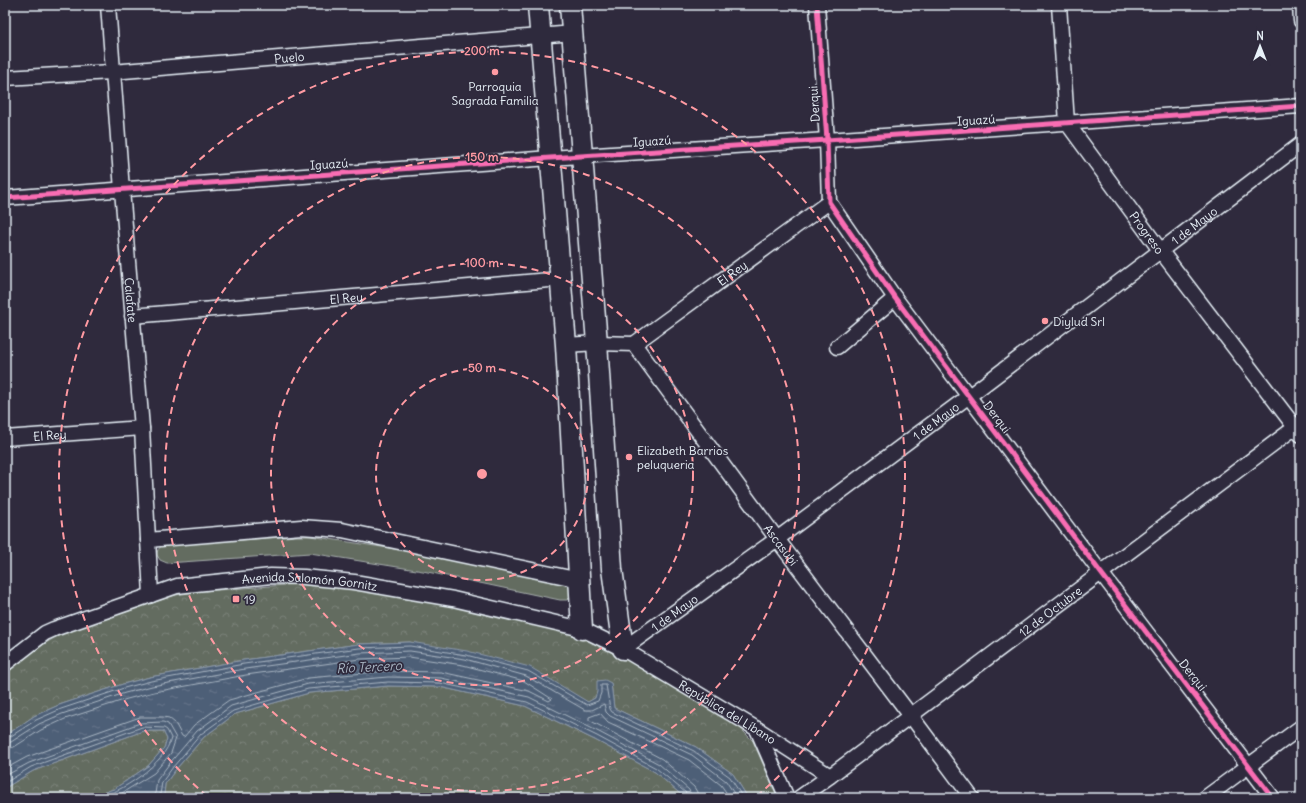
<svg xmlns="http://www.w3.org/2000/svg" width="1306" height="803" font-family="Delius,sans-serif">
<defs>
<pattern id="forest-crowns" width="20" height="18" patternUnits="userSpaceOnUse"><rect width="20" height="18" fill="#646c60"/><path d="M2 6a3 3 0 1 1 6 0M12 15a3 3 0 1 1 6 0" fill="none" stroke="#7a8178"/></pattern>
<pattern id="water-ripples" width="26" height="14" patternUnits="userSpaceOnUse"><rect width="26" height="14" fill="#4d5f77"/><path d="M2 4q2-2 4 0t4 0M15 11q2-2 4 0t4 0" fill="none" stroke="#67768b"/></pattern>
</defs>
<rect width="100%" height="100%" fill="#2f2a3d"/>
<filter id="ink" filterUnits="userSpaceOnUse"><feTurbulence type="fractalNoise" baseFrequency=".025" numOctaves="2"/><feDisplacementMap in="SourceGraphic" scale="8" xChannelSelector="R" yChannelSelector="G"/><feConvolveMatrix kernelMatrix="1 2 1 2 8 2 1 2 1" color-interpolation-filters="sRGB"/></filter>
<g filter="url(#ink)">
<path fill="#646c60" stroke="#a6aeac" d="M298,536H310L427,554L564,584L571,588L572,595L567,600H560L423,571L310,553L167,563L160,560L157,555C157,549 160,546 166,545Z"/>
<g fill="url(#forest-crowns)" stroke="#a6aeac">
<path d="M299,584L352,589L451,606L580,636L620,655L738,726L753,741L778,798H748L733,774L696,747L614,708L611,683L597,692L595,698L588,702L410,642L359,644L244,660L150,677L123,684L59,705L34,716L5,736V674C23,659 41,644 62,634L175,595L203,591Z"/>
<polygon points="388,686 440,687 525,706 595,740 655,772 685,798 166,798 164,795 165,784 176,769 204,737 235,714 309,693"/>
<polygon points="143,731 163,731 167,739 164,748 148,766 114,789 99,794 72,798 5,798 5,788 33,771"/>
</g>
<polygon fill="url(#water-ripples)" stroke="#8b99ab" points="410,642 467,651 530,667 588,702 595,698 597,692 597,681 605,680 611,683 614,708 696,747 733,774 748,798 685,798 655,772 595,740 525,706 440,687 388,686 309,693 235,714 204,737 176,769 165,784 164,795 166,798 72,798 99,794 114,789 148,766 164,748 167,739 163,731 143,731 33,771 5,788 5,736 34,716 59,705 123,684 150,677 244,660 359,644"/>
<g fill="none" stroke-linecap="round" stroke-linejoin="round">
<g stroke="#aab7c4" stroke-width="1">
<polyline points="5,738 8,738 36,720 61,709 124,688 151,681 244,664 359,648 410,646 466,655 528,671 587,705 598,701 601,693 601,685 606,685 610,709 612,712 694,751 730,777 743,798"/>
<polyline points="5,743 11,742 39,724 62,714 125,693 152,686 245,669 360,653 410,651 465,659 526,676 585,710 592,710 604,704 606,712 610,716 692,755 726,781 737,798"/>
<polyline points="5,749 14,747 41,730 65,719 127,699 154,692 246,675 360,659 409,657 463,665 524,681 552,699 549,701 529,691 441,672 388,671 308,678 229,700 194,725 184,737 182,736 175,723 169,718 163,717 140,717 27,757 5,769"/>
<polyline points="5,776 29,763 140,723 163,722 168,724 176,738 171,753 154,773 114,798"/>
<path d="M5,783L31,767L142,727L164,728L167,730L171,738C166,763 119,795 95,798"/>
<polyline points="155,798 155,794 157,780 169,764 197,731 231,706 308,684 388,677 441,678 529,697 599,732 659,764 689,790 692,798"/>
<polyline points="161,798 160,795 162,782 173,767 201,734 233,711 308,689 388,682 440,683 527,702 597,736 656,768 686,793 687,798"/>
<polyline points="698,798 697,792 694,787 662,759 589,720 589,717 600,713 608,722 689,760 721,785 730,798"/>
</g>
<g stroke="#e8f1f8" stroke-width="17">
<g id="street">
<path id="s1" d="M108,5L122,190L142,428L151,595"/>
<polyline points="817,5 827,140 829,202 895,298 1101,573 1273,798"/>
<path id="s2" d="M1059,5L1067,123L1160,250L1301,435"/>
<polyline points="1300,5 1301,21"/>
<path id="s3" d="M5,78L112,72L573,33"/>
<polyline points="5,198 550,158 827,140 1301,106"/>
<path id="s4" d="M132,316L561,279"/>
<path id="s5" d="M634,344L829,202"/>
<path id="s6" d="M566,345L597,343L634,344L777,539L911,716L972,798"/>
<polyline points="837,347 895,298"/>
<path id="s7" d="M5,438L142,428"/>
<polyline points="148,540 301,527 342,530 580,580"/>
<path id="s8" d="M623,649L777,539L969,396L1301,144"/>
<path id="s9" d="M5,664L45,633L54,629L177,586L271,576L304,577L354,582L453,599L582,629L623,649L757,729L830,776"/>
<polyline points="757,729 787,798"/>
<path id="s10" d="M799,798L830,776L1301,423"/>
<polyline points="1205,798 1301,727"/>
</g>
</g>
<g stroke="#e8f1f8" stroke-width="23">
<g id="secondary">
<polyline points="538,5 566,345 582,629"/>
<polyline points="570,5 597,343 612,569 623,649"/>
</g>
</g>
<use href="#street" stroke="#2f2a3d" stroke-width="14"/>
<use href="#secondary" stroke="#2f2a3d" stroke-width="20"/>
<g stroke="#2f2a3d" stroke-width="8">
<g id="cycleway">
<polyline points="817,5 827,140 829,202 895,298 1101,573 1273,798"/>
<polyline points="5,198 550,158 827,140 1301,106"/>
</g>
</g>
<use href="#cycleway" stroke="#f96db3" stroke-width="5"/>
</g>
</g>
<g fill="none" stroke="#ff9aa2" stroke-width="2" stroke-dasharray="7 5">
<circle cx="482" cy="474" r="106"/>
<circle cx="482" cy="474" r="211"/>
<circle cx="482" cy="474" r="317"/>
<path d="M207 796A423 423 0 1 1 757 796"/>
</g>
<g fill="#ff9aa2" stroke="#2f2a3d" stroke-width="1.5">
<circle cx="495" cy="72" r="4"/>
<circle cx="1045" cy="321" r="4"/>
<circle cx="629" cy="457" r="4"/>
<rect x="232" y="595" width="8" height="8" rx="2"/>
</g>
<g text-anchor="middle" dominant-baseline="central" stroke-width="3.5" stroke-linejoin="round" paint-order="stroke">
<g font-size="12" fill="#e8f1f8" stroke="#2f2a3d">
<text stroke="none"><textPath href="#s3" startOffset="285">Puelo</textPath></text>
<text transform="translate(814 104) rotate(-94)">Derqui</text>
<text transform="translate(976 120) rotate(-4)">Iguazú</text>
<text transform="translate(652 141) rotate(-4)">Iguazú</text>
<text transform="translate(329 164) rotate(-4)">Iguazú</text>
<text stroke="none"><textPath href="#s8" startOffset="711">1 de Mayo</textPath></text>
<text stroke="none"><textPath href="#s2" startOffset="254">Progreso</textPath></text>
<text stroke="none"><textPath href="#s5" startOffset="121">El Rey</textPath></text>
<text stroke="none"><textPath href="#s4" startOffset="215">El Rey</textPath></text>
<text stroke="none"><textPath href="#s1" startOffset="296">Calafate</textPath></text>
<text transform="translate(997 417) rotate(53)">Derqui</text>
<text stroke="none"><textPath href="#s8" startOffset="387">1 de Mayo</textPath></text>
<text stroke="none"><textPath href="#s7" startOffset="45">El Rey</textPath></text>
<text stroke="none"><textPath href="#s6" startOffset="317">Ascasubi</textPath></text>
<text stroke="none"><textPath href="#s9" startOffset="324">Avenida Salomón Gornitz</textPath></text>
<text stroke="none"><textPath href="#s10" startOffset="313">12 de Octubre</textPath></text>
<text stroke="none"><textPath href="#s8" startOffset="63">1 de Mayo</textPath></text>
<text transform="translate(1193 675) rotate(52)">Derqui</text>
<text stroke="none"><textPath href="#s9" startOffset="769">República del Líbano</textPath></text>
</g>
<g font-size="12" fill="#e8f1f8" stroke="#2f2a3d" text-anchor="start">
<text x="495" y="86" text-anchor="middle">Parroquia<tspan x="495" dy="14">Sagrada Familia</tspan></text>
<text x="1053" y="321">Diylud Srl</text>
<text x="637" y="450">Elizabeth Barrios<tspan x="637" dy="14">peluqueria</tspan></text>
<text x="244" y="599">19</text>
</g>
<g font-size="13" font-style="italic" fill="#aab7c4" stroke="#2f2a3d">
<text transform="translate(369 667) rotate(-3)">Río Tercero</text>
</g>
</g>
<circle cx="482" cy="474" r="6" fill="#ff9aa2" stroke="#2f2a3d" stroke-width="2"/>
<g font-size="12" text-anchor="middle" font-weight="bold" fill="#ff9aa2" stroke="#2f2a3d" stroke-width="3.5" stroke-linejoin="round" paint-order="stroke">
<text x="482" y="55">200 m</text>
<text x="482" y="161">150 m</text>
<text x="482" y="267">100 m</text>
<text x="482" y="372">50 m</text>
</g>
<rect width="1306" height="803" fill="none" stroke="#2f2a3d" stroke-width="20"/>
<rect x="10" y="10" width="1286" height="783" fill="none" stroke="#e8f1f8" stroke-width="1.5" filter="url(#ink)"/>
<g transform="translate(1260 46)" stroke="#2f2a3d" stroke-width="3" paint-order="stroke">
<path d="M0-3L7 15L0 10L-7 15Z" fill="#e8f1f8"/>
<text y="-6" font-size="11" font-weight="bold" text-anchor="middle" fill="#e8f1f8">N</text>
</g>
</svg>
